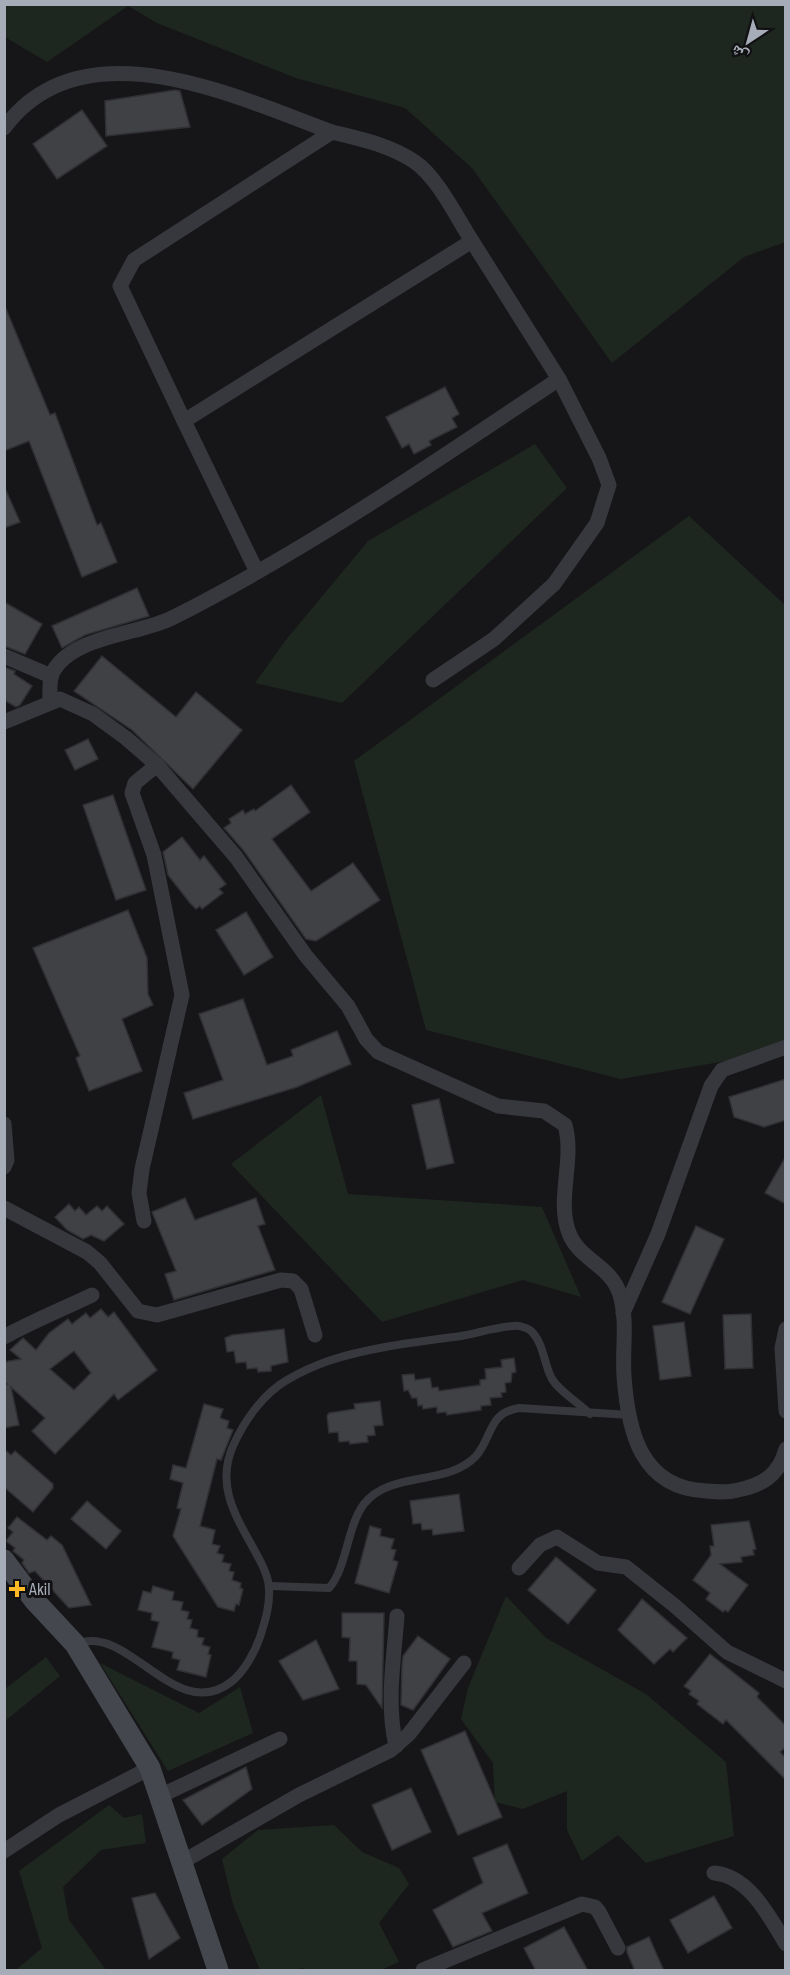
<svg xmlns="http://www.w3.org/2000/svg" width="790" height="1975" font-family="'Sofia Sans Condensed','Noto Naskh Arabic',sans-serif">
<rect width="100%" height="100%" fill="#161618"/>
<g fill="#1e271f">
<polygon points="5,4 785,5 785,242 744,257 612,363 472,168 405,108 296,78 157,23 128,6 47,62 5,37"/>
<polygon points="535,444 567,488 342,703 255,683 285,641 368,541"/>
<polygon points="689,516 785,605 785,1051 621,1079 426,1030 354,761"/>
<polygon points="321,1095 348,1194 542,1207 581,1297 523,1280 382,1322 231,1164"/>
<polygon points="506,1596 546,1638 646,1694 726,1762 734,1836 646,1863 618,1835 582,1861 567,1830 567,1791 523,1809 495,1802 493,1763 461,1719 468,1688"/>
<polygon points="46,1657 60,1676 5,1721 5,1689"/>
<polygon points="100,1663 199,1713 240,1687 253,1733 168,1771"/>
<polygon points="109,1805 124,1818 142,1814 146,1843 101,1850 63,1887 69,1920 106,1970 16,1970 42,1948 19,1871"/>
<polygon points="334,1825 362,1852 399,1868 409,1884 379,1923 399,1962 381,1970 308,1970 302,1968 296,1970 260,1970 233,1904 222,1859 258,1830"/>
</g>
<g fill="#404145" stroke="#303034" stroke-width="1.5" fill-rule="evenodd">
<polygon points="175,90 180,91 190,127 106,136 105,101"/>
<polygon points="82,110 107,146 57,179 33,144"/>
<polygon points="4,304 50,415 55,413 97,525 101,523 117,562 82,577 29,441 4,451"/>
<polygon points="445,387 459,414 452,418 457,427 429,441 431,445 414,454 409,444 402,448 386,417"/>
<polygon points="4,486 20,522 4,528"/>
<polygon points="137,588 149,616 85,635 62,648 52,626"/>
<polygon points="4,602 42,624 25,654 4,646"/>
<polygon points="102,656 176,717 196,692 242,730 193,789 132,730 74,691"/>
<polygon points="4,667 15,671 14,674 32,686 20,705 16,707 4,700"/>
<polygon points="88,739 98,759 75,770 65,750"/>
<polygon points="291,785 310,812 272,839 311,891 353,863 380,900 316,941 306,939 244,851 224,828 231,823 229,819 243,810 245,814 254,809 255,811"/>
<polygon points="113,795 146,890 116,900 83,805"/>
<polygon points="182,837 200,860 204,856 226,884 219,889 223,893 202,909 200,906 196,909 190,903 168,875 163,852"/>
<polygon points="128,910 147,958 148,994 153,1005 122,1019 142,1071 89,1091 76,1058 80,1056 33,948"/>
<polygon points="246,912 273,957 244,975 216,930"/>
<polygon points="243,999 267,1065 293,1056 291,1050 337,1031 351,1064 297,1087 193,1119 184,1093 223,1080 199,1014"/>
<polygon points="786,1079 786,1120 764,1127 734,1117 729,1097"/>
<polygon points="439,1099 454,1163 427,1169 412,1105"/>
<polygon points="786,1156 786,1204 765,1193"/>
<polygon points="185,1198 195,1220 256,1198 265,1224 258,1226 275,1270 174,1300 165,1274 176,1271 152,1212"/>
<polygon points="69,1204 75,1211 79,1207 86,1215 97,1206 102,1211 107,1206 124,1224 104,1241 91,1235 83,1239 67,1230 55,1217"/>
<polygon points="696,1226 724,1239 690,1314 662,1302"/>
<path d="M101,1309L108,1317L114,1312L157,1370L118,1400L114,1394L55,1454L32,1431L45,1418L11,1387L19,1425L4,1428V1384H7L4,1381V1362L21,1359L10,1350L23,1338L36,1350L49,1333L68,1319L72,1324L86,1313L90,1318ZM74,1351L91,1373L74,1390L50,1369Z"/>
<polygon points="751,1314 753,1368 725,1369 723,1315"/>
<polygon points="684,1322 691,1376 660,1380 653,1326"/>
<polygon points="284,1329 288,1362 271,1366 271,1371 258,1372 257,1368 247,1369 246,1362 236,1363 234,1351 227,1352 225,1338 232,1335"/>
<polygon points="514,1358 516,1372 512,1373 511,1382 505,1383 506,1392 501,1393 502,1397 490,1398 491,1405 481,1406 481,1410 447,1415 446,1412 437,1413 437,1407 423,1409 422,1405 418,1406 417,1398 412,1398 408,1390 404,1391 402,1375 414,1374 415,1380 430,1378 432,1388 438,1387 439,1391 480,1385 480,1380 486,1379 485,1369 502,1367 501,1360"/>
<polygon points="380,1401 383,1425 374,1426 375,1435 367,1436 368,1442 350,1444 349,1441 339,1442 338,1432 329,1433 327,1416 329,1413 355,1409 354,1404"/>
<polygon points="204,1404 223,1409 220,1418 229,1421 227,1428 233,1430 221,1460 217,1459 200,1526 215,1530 212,1544 220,1546 217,1553 224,1555 222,1562 231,1564 229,1571 234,1572 232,1580 241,1583 240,1588 243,1589 239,1605 236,1604 234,1611 218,1607 173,1536 181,1509 177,1508 183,1483 170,1479 173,1465 186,1468"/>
<polygon points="4,1449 11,1455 15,1451 53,1484 53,1488 33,1512 4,1487"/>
<polygon points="459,1494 464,1531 433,1535 432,1529 422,1530 421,1523 413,1524 410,1501"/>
<polygon points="87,1501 121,1531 106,1549 71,1519"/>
<polygon points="17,1517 47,1540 51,1536 62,1545 91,1605 69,1608 35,1571 29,1573 22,1563 24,1560 13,1551 15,1548 6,1541 13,1532 8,1528"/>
<polygon points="749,1521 756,1549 753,1550 754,1555 741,1557 742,1562 720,1564 748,1585 728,1612 725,1610 723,1612 706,1599 710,1593 693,1580 711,1555 710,1546 714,1546 711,1525"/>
<polygon points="370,1526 381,1529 380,1536 394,1539 391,1549 396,1550 393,1560 398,1562 389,1593 355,1583"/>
<polygon points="556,1557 596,1590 568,1624 528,1590"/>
<polygon points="153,1586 174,1592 172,1600 183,1602 181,1610 189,1612 187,1619 192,1620 190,1628 198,1630 197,1637 204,1638 202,1645 210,1647 208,1654 211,1655 206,1677 177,1670 180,1660 172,1658 173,1652 152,1647 159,1622 151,1620 152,1613 138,1610 143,1591 151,1593"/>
<polygon points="642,1599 687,1638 673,1652 670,1649 654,1664 618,1630"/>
<polygon points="342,1613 384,1613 382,1708 366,1685 357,1684 357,1661 349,1661 350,1638 342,1637"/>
<polygon points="418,1636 450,1659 413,1710 401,1705 402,1665 403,1656"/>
<polygon points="316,1640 339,1689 303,1700 279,1661"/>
<polygon points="710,1654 759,1693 757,1697 786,1726 786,1747 780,1752 786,1758 786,1780 726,1720 723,1724 697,1704 699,1701 689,1694 691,1691 684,1686"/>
<polygon points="465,1731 502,1817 458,1835 421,1750"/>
<polygon points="246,1767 252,1789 202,1825 183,1800"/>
<polygon points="411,1788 431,1832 392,1850 372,1805"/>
<polygon points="507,1844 528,1893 482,1913 492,1931 453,1947 433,1910 483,1883 473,1858"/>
<polygon points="155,1893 180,1938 149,1959 132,1898"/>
<polygon points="714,1896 732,1928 688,1953 670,1920"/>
<polygon points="564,1927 588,1971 536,1971 524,1948"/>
<polygon points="649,1937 664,1971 635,1971 627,1952 627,1947"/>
</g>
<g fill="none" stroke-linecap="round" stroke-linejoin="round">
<g stroke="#37383e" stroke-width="8">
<path d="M270,1586L329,1588C347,1568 347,1526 364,1504C390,1470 447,1487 476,1456C493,1436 488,1413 519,1408L630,1415"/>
<path d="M77,1644C127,1622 176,1725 231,1682C244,1672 255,1652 260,1637C265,1621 270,1606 269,1589C269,1578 262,1564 257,1555C237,1518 215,1487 233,1446C244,1421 263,1394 287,1380C299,1373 314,1366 328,1361C370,1347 417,1342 461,1336C479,1333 496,1327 514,1326C518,1325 528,1328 531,1331C543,1342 544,1363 551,1377C557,1390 579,1403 590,1414"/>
</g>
<g stroke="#37383e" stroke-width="15">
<path d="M4,128C82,22 236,97 332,132"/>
<path d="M184,421L120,286L134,260L332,132C361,139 390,145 415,162C438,178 457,218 472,241"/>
<polyline points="257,572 184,421 472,241 559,379"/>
<polyline points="4,656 51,676"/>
<path d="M50,701C50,693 49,682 52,674C69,636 138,635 172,618C307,550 433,463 559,379L599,458L609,485L597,523L554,584L494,639L433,680"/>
<path d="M4,722L60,699L93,714L126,738L157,765L236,857L306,956L348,1006L366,1039L378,1052L498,1106L544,1111L565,1125C575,1160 556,1199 569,1233C579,1260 612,1266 620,1295C628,1322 622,1349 624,1376C628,1432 641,1488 706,1491C717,1492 727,1493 738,1490C763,1485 779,1475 786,1449"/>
<polyline points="4,1124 7,1160 4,1167"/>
<polyline points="4,1208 87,1252 100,1263 138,1311 157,1315 281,1280 293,1281 301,1289 315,1335"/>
<polyline points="144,1221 139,1193 142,1169 182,995 154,855 132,793 135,783 157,765"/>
<polyline points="623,1313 658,1234 711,1086 722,1070 786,1047"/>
<polyline points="786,1329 782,1348 786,1411"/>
<path d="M4,1337C33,1321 63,1309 92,1295"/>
<polyline points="519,1568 540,1545 557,1537 598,1563 626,1567 675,1606 727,1652 786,1681"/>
<path d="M396,1746C386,1703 394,1659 397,1616"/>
<polyline points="160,1796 280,1739"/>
<polyline points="4,1851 59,1815 150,1768"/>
<polyline points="182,1862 299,1795 391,1750 409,1734 464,1663"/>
<path d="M714,1873C749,1876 769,1916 786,1944"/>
<polyline points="423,1970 582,1904 595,1907 599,1912 618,1948"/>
</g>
<polyline stroke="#44474e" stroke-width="21" points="4,1560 34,1600 75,1644 150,1768 218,1970"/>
</g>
<path fill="#ffb927" stroke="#111113" stroke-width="2" d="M14 1580h6v6h6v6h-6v6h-6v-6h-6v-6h6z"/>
<g text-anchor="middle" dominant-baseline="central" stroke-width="6" stroke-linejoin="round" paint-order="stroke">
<g font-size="18" fill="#a7acb9" stroke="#111113" text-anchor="start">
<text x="29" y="1589">Akil</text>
</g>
</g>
<rect width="790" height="1975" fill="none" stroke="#a7acb9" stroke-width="12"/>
<g transform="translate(748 42) rotate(216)" stroke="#111113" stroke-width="4.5" paint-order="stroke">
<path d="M0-4.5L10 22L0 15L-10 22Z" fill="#a7acb9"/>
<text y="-9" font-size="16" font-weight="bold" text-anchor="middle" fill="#a7acb9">ش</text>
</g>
</svg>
